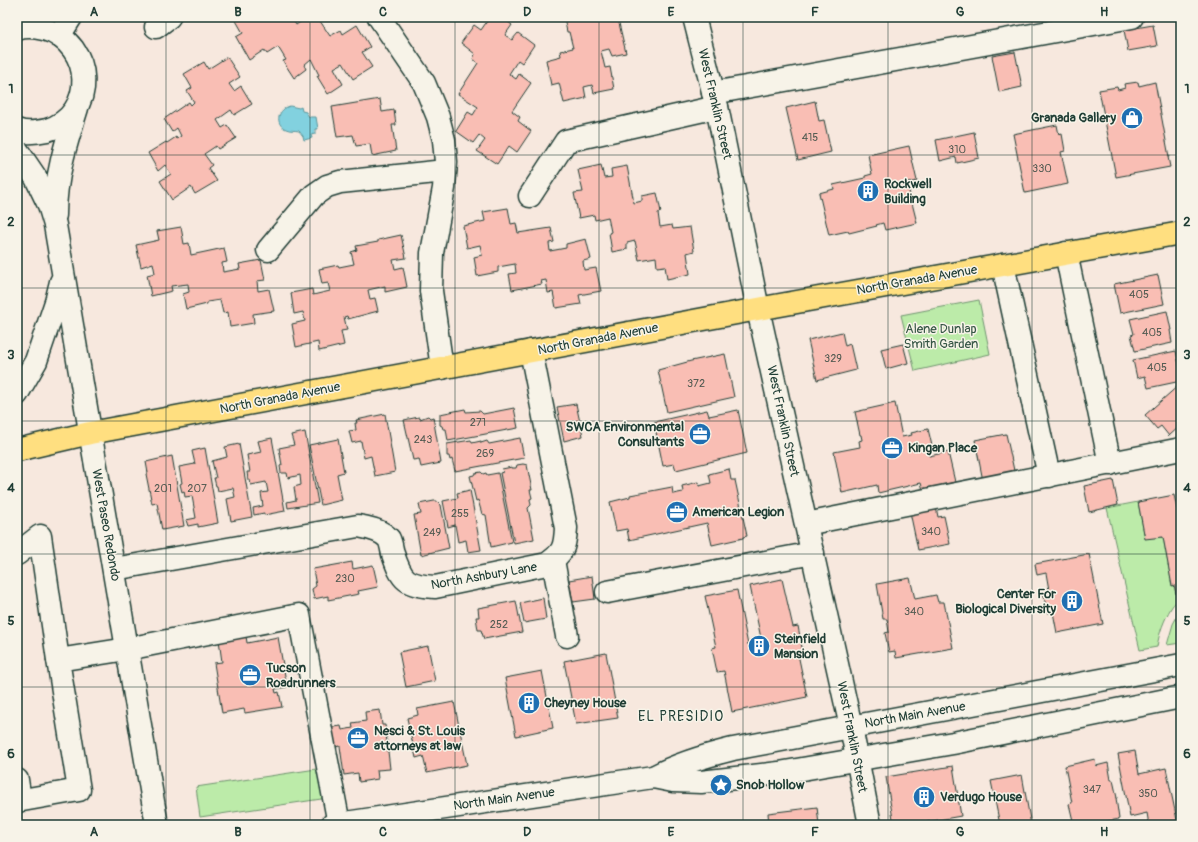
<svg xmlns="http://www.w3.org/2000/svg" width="1198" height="842" font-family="Pangolin,sans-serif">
<rect width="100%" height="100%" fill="#f7e8de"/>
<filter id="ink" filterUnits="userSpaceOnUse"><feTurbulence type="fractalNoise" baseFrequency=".025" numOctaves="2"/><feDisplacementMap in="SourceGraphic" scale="8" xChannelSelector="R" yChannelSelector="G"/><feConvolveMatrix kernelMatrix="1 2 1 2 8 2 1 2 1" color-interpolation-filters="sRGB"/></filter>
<g filter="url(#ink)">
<g fill="#bceba9" stroke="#6e946e">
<polygon points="979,300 990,354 915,371 901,315"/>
<path d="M1138,502L1145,538L1163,537L1172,585H1174L1176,593H1181C1181,598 1174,603 1171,608C1164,620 1159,633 1157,647L1140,650L1107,508Z"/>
<polygon points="1181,609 1181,643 1167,645 1173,624"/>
<polygon points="323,768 328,798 200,817 196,787"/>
</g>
<path fill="#82d1df" stroke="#5a969b" d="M290,106L299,108L301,107L302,111L306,112L309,117H316L318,129H315V134L311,135L312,138L304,140L303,136L299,131C295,130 290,131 286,129C274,124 278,109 290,106Z"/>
<g fill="#f9beb4" stroke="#1f3d34">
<polygon points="234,17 291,17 296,25 303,20 301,17 319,17 321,20 320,21 330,36 341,30 343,34 357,25 370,47 362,52 372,67 353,79 343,63 334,68 343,84 328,94 317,76 319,75 311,59 304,65 306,69 294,78 283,61 286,60 278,47 267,54 264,50 249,60 236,37 243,33"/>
<polygon points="490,17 502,17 512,25 505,35 512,40 518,33 534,45 522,63 518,60 509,74 516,79 519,74 531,83 512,111 520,117 518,121 531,131 517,152 509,146 497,164 477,151 485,140 479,135 473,143 456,131 468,112 473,115 478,107 458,94 478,63 473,59 475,54 461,43 474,25 481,30"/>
<polygon points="564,17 579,17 579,18 583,17 629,17 618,19 626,53 612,56 609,49 601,51 605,68 610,67 614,89 594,93 592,85 584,87 586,98 564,103 559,83 551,85 546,60 561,56 560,51 573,48 569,32 567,32"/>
<polygon points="1153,25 1157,46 1128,51 1124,30"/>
<polygon points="1015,52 1022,87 999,92 992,56"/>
<polygon points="227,57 240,77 229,84 234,91 241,86 252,104 234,115 231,110 217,120 222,128 227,125 236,138 218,149 216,146 204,154 212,165 208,168 217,181 195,194 191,187 172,200 160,181 171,174 165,165 158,171 148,153 166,142 167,143 176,137 177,139 181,136 177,128 172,132 164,119 189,102 191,105 194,102 187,91 192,88 184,74 204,62 208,69"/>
<polygon points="1138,82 1139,86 1155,82 1169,157 1168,157 1170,167 1116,177 1099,90 1117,87 1118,90 1125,88 1124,84"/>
<polygon points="380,99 382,112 394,110 396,125 392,125 396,151 372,156 370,144 356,146 353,135 337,137 332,107"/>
<polygon points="815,101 819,121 824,120 831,152 798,160 786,108"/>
<polygon points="1057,125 1059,135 1062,134 1065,151 1061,152 1068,184 1025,193 1013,134"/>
<polygon points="974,132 979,158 957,163 956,157 940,161 936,140"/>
<polygon points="909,146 917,181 907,183 917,223 885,230 883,223 876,225 877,226 849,233 848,231 829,235 819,193 834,189 833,185 865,178 865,176 872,174 868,155"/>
<polygon points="601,165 604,178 612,177 611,169 627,166 634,203 642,201 642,196 657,193 661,212 658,213 660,227 672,225 673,229 690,227 694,251 687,253 690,274 667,279 665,266 657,267 656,257 639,260 635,241 627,243 627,249 612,252 609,233 611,232 608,217 595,220 594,215 579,218 574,193 583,192 578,170"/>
<polygon points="508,208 511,224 516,223 518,233 551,228 554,242 549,243 550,251 566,248 566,244 586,239 591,259 583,261 584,270 596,268 601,291 579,295 581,304 556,308 553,292 548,293 546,280 541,281 542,284 512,290 509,274 516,273 515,264 498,267 498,272 477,276 474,257 482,255 480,245 467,248 463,226 485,221 483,212"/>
<polygon points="181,227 184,244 189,243 191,255 224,248 227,262 222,263 223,272 240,269 239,264 261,260 265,280 257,281 258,291 269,289 274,311 253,314 254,323 230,327 228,312 223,313 220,300 207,302 207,304 186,309 183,294 189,292 188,284 171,286 172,291 151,296 147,275 155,273 153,263 141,267 136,245 159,240 157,231"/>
<polygon points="401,235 406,258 393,260 395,269 403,267 407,287 385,292 385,286 368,290 370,299 375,298 378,311 348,319 347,316 344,317 347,330 341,331 344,345 319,351 318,342 296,347 292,324 305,321 303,312 294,314 291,293 312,289 313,295 330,291 328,283 322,284 319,269 338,265 339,267 354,264 351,252 357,250 356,246 378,242 378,240"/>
<polygon points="1158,275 1164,304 1120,313 1114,284"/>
<polygon points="1167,311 1171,330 1170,330 1172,343 1135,351 1131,335 1134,334 1130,319"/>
<polygon points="842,332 845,346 850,344 856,370 817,380 808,340"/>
<polygon points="903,344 908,363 886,369 881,349"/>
<polygon points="1176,351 1181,374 1181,381 1148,388 1145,376 1137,378 1133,360"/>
<polygon points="725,354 734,397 667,412 658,370 691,361"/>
<polygon points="1179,385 1181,388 1181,425 1169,436 1161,426 1157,429 1145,415"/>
<polygon points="895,403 902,437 912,435 911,433 928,429 933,450 928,451 929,456 948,452 955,482 923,490 921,483 878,493 877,485 842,493 834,452 860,447 859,441 862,440 861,435 860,435 855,412"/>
<polygon points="576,404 583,436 564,441 557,407"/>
<polygon points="514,408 518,428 448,441 446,429 443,429 442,426 440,425 440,414 465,409 466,412 480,411 483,414"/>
<polygon points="707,410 709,416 738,410 747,453 676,470 674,464 663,466 654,422"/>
<polygon points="385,414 395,472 375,476 371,456 364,458 361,441 352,443 349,431 356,430 355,423 357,423 356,420"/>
<polygon points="428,416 430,418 433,417 441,463 421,467 419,459 413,460 404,420 419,417 420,419"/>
<polygon points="305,432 318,503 288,508 287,502 296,500 294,487 301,485 300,475 288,478 287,473 281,473 280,466 282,465 279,448 294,445 291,435"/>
<polygon points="1006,434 1015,475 983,481 975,440"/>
<polygon points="272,438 285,511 264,515 264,513 254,515 253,508 263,506 261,493 268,492 266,482 251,485 250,480 248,480 247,472 250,472 247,455 261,452 258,441"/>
<polygon points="520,438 524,458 455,471 452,459 450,460 449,456 447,456 447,444 471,440 472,443 481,441 481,443 487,441 489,444"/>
<polygon points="338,439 344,472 337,474 342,500 321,505 309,445"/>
<polygon points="239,444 252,517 231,521 227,499 235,497 233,488 218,491 217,486 216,486 214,478 216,478 212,461 227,457 225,447"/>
<polygon points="205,448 218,523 198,527 198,524 188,526 186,520 196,518 192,496 185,497 184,491 182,492 180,484 182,483 179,467 195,464 192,451"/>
<polygon points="172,456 184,526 162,530 157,503 152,504 146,474 148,473 146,462"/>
<polygon points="523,464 527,465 532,490 530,490 532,498 530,499 531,505 528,508 534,539 514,543 500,473 503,472 502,469 512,467 512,468 516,468 517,465"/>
<polygon points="729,469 731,480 735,480 747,536 743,537 743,538 712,545 707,523 629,540 627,529 616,531 610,502 630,497 630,495 672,487 673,494 683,492 682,486 698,482 699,486 711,483 709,474"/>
<polygon points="481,472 483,474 486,473 487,475 498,473 512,542 491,547 486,515 482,514 478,500 476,501 470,476 474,475 475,473"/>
<polygon points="1113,480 1118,505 1089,512 1084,486"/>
<polygon points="470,490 481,550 468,552 466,540 458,542 455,525 448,527 443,501 458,498 457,493"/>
<polygon points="1174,495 1177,509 1181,509 1181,593 1176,594 1174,585 1172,586 1163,537 1145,539 1138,502"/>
<polygon points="434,501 437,501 441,505 449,548 421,555 414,515 421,514 419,504"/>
<polygon points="936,507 938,517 944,516 950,544 918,550 910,512"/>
<polygon points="1089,554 1103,624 1057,633 1053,612 1047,613 1043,591 1049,590 1046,573 1037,575 1035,564"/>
<polygon points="352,562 353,569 373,565 378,587 358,591 359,594 328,600 328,596 314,599 312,589 316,586 313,569"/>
<polygon points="592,576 595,599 573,602 569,580"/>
<polygon points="910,578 915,599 936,595 938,602 944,602 953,648 896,658 895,651 889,652 885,633 889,632 887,619 883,619 877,584"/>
<polygon points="782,579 793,627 798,626 803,653 798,654 807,697 732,712 724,671 717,672 712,648 716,647 705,596 737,590 748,645 762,643 750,586"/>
<polygon points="543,598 546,619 524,623 520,603"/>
<polygon points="516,601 522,632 484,639 481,630 478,630 476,617 479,617 478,608"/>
<polygon points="246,636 247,643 278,637 287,687 275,689 276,693 279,692 282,707 245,713 244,709 222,713 214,663 222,662 219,640"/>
<polygon points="428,646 435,681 406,687 399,652"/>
<polygon points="606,653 618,718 576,724 564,661"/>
<polygon points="542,671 553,728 516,736 505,678"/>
<polygon points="454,702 467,765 427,773 423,756 416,758 407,718 418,715 417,709"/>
<polygon points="380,710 382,725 385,725 390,769 377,770 378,779 359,782 358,773 344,775 340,746 331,748 328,728 341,726 342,730 353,728 352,723 366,721 365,712"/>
<polygon points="1135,751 1139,774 1166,768 1178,825 1149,825 1147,813 1130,817 1118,754"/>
<polygon points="1095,759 1096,766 1108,763 1111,780 1113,780 1117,798 1116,798 1119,819 1090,825 1074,825 1069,804 1072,803 1065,766"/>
<polygon points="953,766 961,816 916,824 917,825 894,825 886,777"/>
<polygon points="1022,775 1031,825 1000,825 991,781"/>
<polygon points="817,807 819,825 769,825 768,813"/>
</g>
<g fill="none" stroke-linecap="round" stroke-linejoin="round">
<g stroke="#1f3d34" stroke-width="25">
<g id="minor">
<polyline points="379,17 424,83 438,117 444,140 446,162 444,188 432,253 431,291 442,368"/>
<polyline points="694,17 717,107 758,309 851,727 870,825"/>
<polyline points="156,27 169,17"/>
<path d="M17,29C25,26 36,27 44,29C95,44 97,115 47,130C38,132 26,134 17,130"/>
<polyline points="59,36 71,17"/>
<polyline points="713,93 1132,17"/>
<polyline points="17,150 36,178 49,205 55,225 157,825"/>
<polyline points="530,196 566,141 717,107"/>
<path d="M55,215C55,178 66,143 77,108"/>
<polyline points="268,250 314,195 327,186 340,182 445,171"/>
<polyline points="1066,253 1110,464"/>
<polyline points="1003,265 1049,476"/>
<polyline points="17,394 36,361 56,302 61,282"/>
<polyline points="806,524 1181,449"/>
<polyline points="17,554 40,536 58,660"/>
<polyline points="553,560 567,636"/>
<path d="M114,569L358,526C368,528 382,530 389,539C391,543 392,550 393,554C402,581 406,585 435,587L547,564C563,553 565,548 566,528L531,351"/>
<polyline points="607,592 813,553"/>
<polyline points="653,777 673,781 701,782 779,773 953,743 1181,697"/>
<polyline points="17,780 20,800"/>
<polyline points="17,801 79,790 58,660 127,649 299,615 339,824"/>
<path d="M332,825L653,777C678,764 704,756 733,749L1181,665"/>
</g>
</g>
<g stroke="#1f3d34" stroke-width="25">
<polyline id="major" points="17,450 90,433 758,309 1181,233"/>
</g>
<use href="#minor" stroke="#f7f3e8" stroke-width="22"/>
<use href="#major" stroke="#ffdf80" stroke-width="22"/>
</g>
</g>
<path fill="none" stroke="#1f3d34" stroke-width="1" stroke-opacity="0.55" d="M166,17V825M310,17V825M455,17V825M599,17V825M743,17V825M888,17V825M1032,17V825M17,155H1181M17,288H1181M17,421H1181M17,554H1181M17,687H1181"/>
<defs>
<g id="shop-disc" transform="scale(1.15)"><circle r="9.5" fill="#1f6fb2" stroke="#f7f3e8"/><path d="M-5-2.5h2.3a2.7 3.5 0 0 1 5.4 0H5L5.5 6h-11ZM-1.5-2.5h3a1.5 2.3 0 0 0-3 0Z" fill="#fff"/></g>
<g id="building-disc" transform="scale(1.15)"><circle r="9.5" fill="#1f6fb2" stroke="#f7f3e8"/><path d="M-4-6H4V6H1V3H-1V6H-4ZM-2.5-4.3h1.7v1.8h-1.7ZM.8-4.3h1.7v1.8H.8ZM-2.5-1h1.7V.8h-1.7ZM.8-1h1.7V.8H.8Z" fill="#fff"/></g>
<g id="office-disc" transform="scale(1.15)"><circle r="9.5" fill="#1f6fb2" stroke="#f7f3e8"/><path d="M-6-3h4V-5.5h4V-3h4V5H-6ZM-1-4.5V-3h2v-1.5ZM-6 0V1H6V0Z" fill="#fff"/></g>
<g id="sight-disc" transform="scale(1.15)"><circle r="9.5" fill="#1f6fb2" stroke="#f7f3e8"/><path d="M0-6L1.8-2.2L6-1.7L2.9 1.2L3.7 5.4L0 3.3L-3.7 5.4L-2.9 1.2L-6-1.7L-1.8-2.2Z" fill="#fff"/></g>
</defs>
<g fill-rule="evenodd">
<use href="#shop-disc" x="1132" y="118"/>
<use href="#building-disc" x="868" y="191"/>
<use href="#office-disc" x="700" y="434"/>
<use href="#office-disc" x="892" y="448"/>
<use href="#office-disc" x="677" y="512"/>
<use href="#building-disc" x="1072" y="601"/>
<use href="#building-disc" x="759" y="646"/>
<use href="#office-disc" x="250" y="675"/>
<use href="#building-disc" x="529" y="703"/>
<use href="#office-disc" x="358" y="738"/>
<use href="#sight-disc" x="721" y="785"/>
<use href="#building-disc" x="924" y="797"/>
</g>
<g text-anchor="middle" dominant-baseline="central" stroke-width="3" stroke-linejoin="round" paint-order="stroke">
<g font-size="11" fill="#565d54">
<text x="810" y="137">415</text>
<text x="957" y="149">310</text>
<text x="1042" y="168">330</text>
<text x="1139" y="294">405</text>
<text x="1152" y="332">405</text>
<text x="833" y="358">329</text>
<text x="1157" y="367">405</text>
<text x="696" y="383">372</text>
<text x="478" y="422">271</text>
<text x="423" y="439">243</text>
<text x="485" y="453">269</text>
<text x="163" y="488">201</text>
<text x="197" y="488">207</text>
<text x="460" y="513">255</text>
<text x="931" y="531">340</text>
<text x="432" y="532">249</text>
<text x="345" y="578">230</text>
<text x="914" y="611">340</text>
<text x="499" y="624">252</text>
<text x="1092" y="789">347</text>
<text x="1148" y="793">350</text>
</g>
<g font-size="13" fill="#1f3d34" stroke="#f7f3e8">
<text transform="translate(715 104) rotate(77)">West Franklin Street</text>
<text transform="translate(917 280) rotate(-10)">North Granada Avenue</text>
<text transform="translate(598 339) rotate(-11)">North Granada Avenue</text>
<text transform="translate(280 398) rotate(-11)">North Granada Avenue</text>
<text transform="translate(783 421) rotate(78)">West Franklin Street</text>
<text transform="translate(106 525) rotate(80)">West Paseo Redondo</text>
<text transform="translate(484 576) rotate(-10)">North Ashbury Lane</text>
<text transform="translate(915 715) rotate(-10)">North Main Avenue</text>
<text transform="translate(852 737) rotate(79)">West Franklin Street</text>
<text transform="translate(504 799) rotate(-8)">North Main Avenue</text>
</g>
<g font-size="13" font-weight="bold" fill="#1f3d34" stroke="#f7f3e8" text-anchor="start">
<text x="1116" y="118" text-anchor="end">Granada Gallery</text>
<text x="884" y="184">Rockwell<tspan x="884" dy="15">Building</tspan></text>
<text x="684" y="427" text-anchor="end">SWCA Environmental<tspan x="684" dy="15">Consultants</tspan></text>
<text x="908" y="448">Kingan Place</text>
<text x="692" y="512">American Legion</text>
<text x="1056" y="594" text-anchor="end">Center For<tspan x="1056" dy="15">Biological Diversity</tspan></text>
<text x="774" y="639">Steinfield<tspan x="774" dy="15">Mansion</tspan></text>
<text x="266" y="668">Tucson<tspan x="266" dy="15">Roadrunners</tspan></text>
<text x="544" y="703">Cheyney House</text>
<text x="374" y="731">Nesci &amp; St. Louis<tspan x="374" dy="15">attorneys at law</tspan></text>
<text x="736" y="785">Snob Hollow</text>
<text x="940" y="797">Verdugo House</text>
</g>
<g font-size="13" fill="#375746" stroke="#f7f3e8">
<text x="941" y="329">Alene Dunlap<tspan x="941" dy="15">Smith Garden</tspan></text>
</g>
<g font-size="14" letter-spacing="1" fill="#1f3d34" stroke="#f7f3e8">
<text x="681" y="716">EL PRESIDIO</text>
</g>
</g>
<rect width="1198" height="842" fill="none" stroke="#f7f3e8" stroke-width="44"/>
<rect x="22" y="22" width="1154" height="798" fill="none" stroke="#1f3d34" stroke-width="1.5"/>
<g font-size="13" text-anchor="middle" font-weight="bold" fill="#1f3d34">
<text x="94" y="16">A</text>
<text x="238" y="16">B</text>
<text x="383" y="16">C</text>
<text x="527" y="16">D</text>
<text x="671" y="16">E</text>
<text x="815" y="16">F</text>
<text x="960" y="16">G</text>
<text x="1104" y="16">H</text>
<text x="11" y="93">1</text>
<text x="1187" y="93">1</text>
<text x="11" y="226">2</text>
<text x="1187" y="226">2</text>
<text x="11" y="359">3</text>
<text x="1187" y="359">3</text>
<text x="11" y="492">4</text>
<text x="1187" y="492">4</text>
<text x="11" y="625">5</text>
<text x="1187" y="625">5</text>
<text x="11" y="758">6</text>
<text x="1187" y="758">6</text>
<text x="94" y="836">A</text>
<text x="238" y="836">B</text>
<text x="383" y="836">C</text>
<text x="527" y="836">D</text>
<text x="671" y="836">E</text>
<text x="815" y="836">F</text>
<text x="960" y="836">G</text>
<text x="1104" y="836">H</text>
</g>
</svg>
